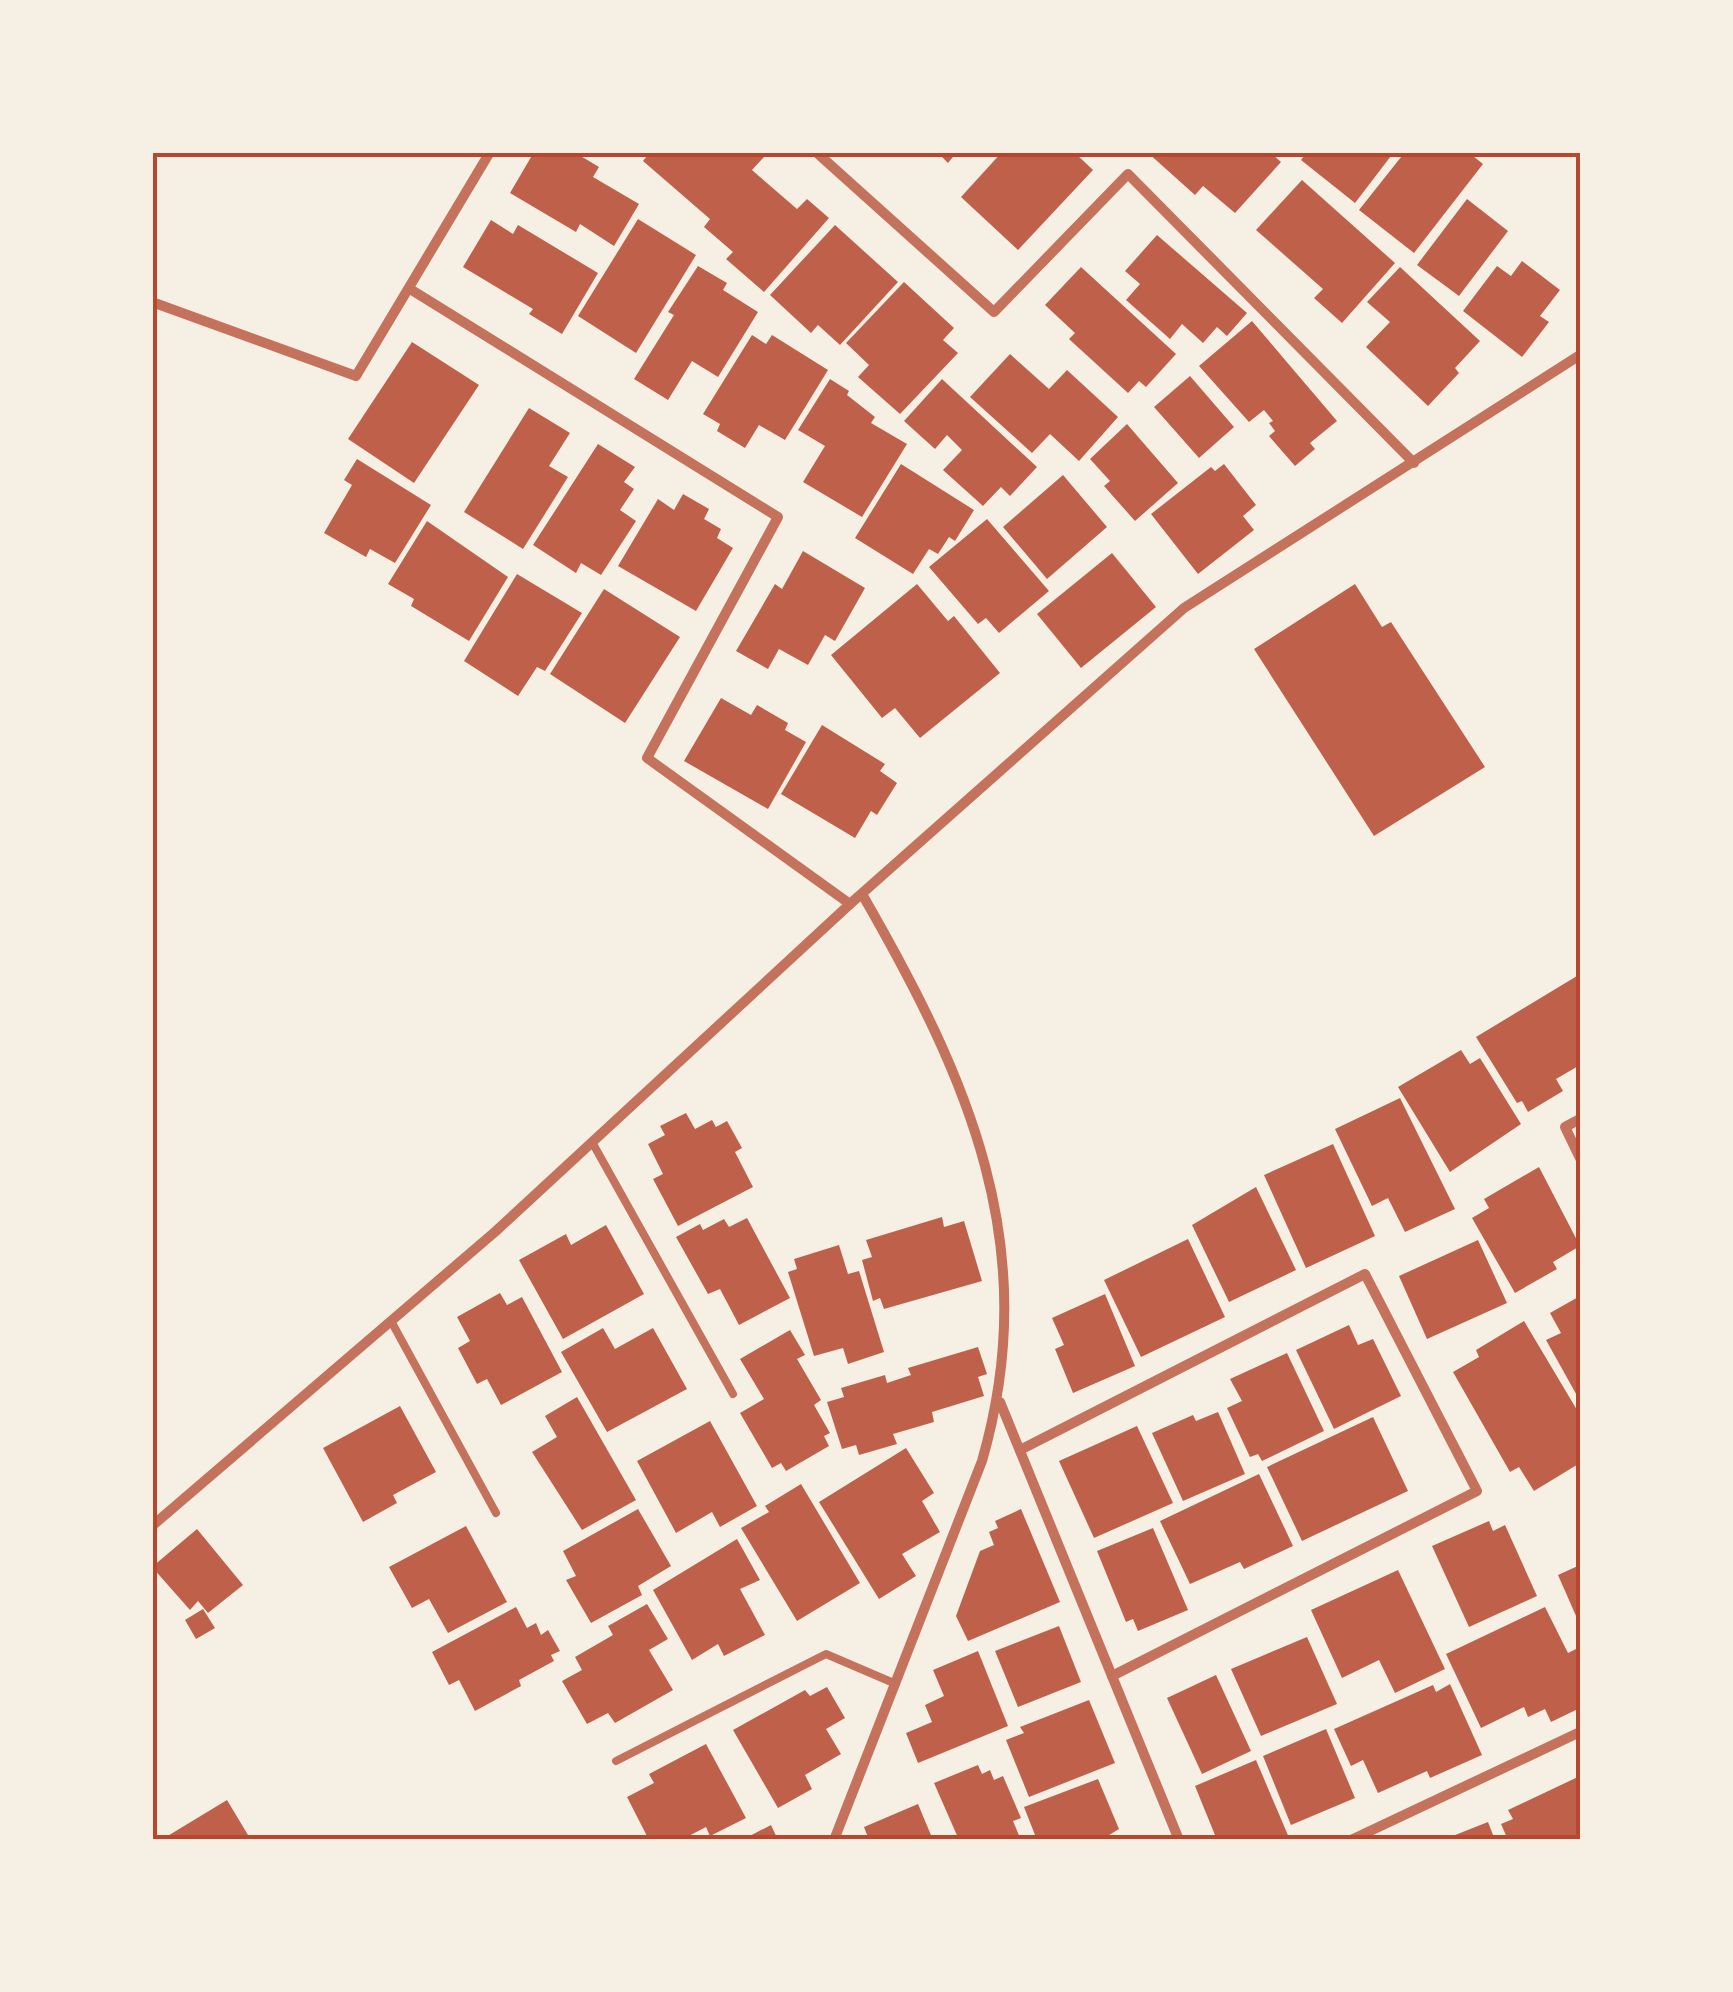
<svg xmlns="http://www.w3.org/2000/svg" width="1733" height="1992" font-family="'DM Sans',sans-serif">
<rect width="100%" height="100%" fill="#f6efe4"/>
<g fill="#bf614a">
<polygon points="534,152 574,152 599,167 593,177 639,204 614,246 580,224 576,232 510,193"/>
<polygon points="650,152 761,152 765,156 752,170 797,209 807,199 829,218 764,292 726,259 733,252 704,227 710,219 643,161"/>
<polygon points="937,152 957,152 948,163"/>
<polygon points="1002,152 1074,152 1093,170 1018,250 961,197"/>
<polygon points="1147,152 1270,152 1281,162 1235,213 1203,186 1195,195"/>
<polygon points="1307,152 1394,152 1355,203 1301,160"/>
<polygon points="1405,152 1468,152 1483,164 1414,253 1359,210"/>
<polygon points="1302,180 1395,263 1342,323 1314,298 1323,289 1256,230"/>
<polygon points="1467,199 1508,231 1459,296 1417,265"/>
<polygon points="638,219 696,255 636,353 578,316"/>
<polygon points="491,220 513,234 518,225 598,273 562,334 529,314 533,309 463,267"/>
<polygon points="835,225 898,282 840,345 818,325 811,333 770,295"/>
<polygon points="1157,235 1247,313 1227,336 1217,327 1203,343 1182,324 1170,339 1126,300 1140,284 1125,271"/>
<polygon points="1522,261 1560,290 1540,316 1549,322 1522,357 1463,311 1497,266 1511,276"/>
<polygon points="698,266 727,283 723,290 758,312 718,377 692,361 668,400 634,379 674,315 668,312"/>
<polygon points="1081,267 1176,354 1146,387 1139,381 1128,393 1069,339 1075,333 1045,305"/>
<polygon points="1400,267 1480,341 1455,368 1459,373 1428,406 1366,347 1390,322 1367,302"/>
<polygon points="904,282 954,328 943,340 958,353 900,414 858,377 869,365 846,343"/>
<polygon points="1252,321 1337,421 1310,443 1315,449 1295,466 1269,436 1275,431 1269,423 1273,421 1264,410 1249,422 1199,366"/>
<polygon points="752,335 766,344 772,335 828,370 785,440 759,425 745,448 717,431 720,424 703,414"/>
<polygon points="412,342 479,385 414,483 348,439"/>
<polygon points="1010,354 1049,389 1067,370 1118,417 1079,461 1050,434 1032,453 970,397"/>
<polygon points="1190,376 1234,427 1199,458 1154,407"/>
<polygon points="830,379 849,391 847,395 875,417 871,423 907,444 862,517 803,482 825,446 798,430"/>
<polygon points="942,379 1037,467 1010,496 1001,487 983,506 943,470 962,450 947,435 935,449 904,421"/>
<polygon points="529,408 570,433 549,466 568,477 523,549 464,512"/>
<polygon points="1127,424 1178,483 1135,521 1104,486 1110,481 1090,459"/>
<polygon points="598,444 635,467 624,482 634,489 620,510 636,521 601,575 581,563 576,573 533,545"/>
<polygon points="357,459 431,505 395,563 370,549 366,557 324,533 352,485 344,480"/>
<polygon points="901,464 974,510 955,541 949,537 938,554 929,549 913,574 855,538"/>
<polygon points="1224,464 1256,505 1243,516 1254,530 1198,574 1151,514 1211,467 1215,471"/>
<polygon points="1063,475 1107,527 1047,579 1003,527"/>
<polygon points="683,494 709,509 704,519 721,529 717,538 733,548 696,611 618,566 658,499 674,510"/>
<polygon points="987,519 1049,591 999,633 986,618 978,624 929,567"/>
<polygon points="427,521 508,577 469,641 411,606 414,599 388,584"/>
<polygon points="803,551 865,588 835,641 825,635 808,665 779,649 768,669 736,651 775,584 782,589"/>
<polygon points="1112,553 1156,607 1081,668 1037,614"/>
<polygon points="517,574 582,613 545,671 537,667 518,696 464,661"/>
<polygon points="917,584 948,621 954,616 1000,673 920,738 895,708 882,718 831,655"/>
<polygon points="1355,584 1382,627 1391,622 1485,767 1374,836 1254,649"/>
<polygon points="604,589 680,637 625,723 550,674"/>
<polygon points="721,698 751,715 757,705 788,723 785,730 806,742 768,809 684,761"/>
<polygon points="822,725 885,764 880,771 897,783 877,815 871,811 855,838 781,794"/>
<polygon points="1577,976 1580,982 1580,1065 1556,1079 1563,1091 1528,1112 1522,1101 1517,1103 1476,1037"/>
<polygon points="1461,1050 1470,1064 1480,1058 1521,1124 1450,1172 1398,1087"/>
<polygon points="1400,1098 1455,1209 1405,1232 1388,1198 1372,1206 1335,1129"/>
<polygon points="686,1113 695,1129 712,1120 716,1127 727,1121 742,1148 735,1152 753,1187 678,1226 653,1179 663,1174 648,1144 665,1135 660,1126"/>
<polygon points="1333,1144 1375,1236 1306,1268 1264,1175"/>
<polygon points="1539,1167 1580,1246 1553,1262 1557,1269 1515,1293 1472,1218 1489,1208 1484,1199"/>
<polygon points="1256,1187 1296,1270 1229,1302 1192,1225"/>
<polygon points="942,1217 944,1227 964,1221 982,1281 884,1309 880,1298 873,1301 862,1260 872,1257 866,1240"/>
<polygon points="747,1218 790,1298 739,1325 720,1289 708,1294 676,1237 700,1224 703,1230 724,1219 729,1227"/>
<polygon points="606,1225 644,1294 563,1339 519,1260 566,1234 571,1245"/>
<polygon points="1188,1239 1225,1317 1141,1357 1104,1280"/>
<polygon points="1478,1240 1507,1303 1427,1339 1399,1276"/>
<polygon points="839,1245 848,1274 859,1271 884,1352 848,1364 843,1348 814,1356 788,1272 797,1269 794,1259"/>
<polygon points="500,1293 507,1305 522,1297 562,1372 501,1405 487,1379 477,1384 458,1348 470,1341 457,1317"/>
<polygon points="1105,1294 1135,1366 1073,1393 1055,1349 1064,1345 1052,1318"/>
<polygon points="1580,1296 1580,1401 1546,1340 1561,1333 1550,1313"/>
<polygon points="1524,1321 1580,1415 1580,1463 1534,1491 1519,1467 1510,1472 1453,1372 1479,1357 1476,1350"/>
<polygon points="1349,1325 1358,1345 1373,1339 1401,1396 1334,1429 1296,1350"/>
<polygon points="603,1328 615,1349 653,1328 687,1389 607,1432 561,1352"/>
<polygon points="790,1330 805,1355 797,1359 821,1400 814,1405 830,1433 824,1436 829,1446 786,1471 781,1463 772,1468 740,1413 764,1399 740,1359"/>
<polygon points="978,1347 987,1374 978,1377 984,1396 932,1412 934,1422 893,1434 897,1444 859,1455 856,1445 842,1449 827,1402 844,1397 841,1388 885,1375 887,1383 911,1375 908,1368"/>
<polygon points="1287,1353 1324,1431 1262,1461 1258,1454 1250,1457 1227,1408 1242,1401 1230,1379"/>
<polygon points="577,1397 636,1500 582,1530 532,1452 557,1437 545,1416"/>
<polygon points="400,1406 436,1472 393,1495 397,1503 363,1522 323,1448"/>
<polygon points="1218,1412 1245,1474 1183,1501 1152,1433 1193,1415 1196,1421"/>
<polygon points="1373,1417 1408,1491 1302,1541 1267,1467"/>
<polygon points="710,1421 757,1506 720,1527 712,1512 676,1533 637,1461"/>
<polygon points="1137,1426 1173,1503 1094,1538 1059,1461"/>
<polygon points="906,1448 934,1493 922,1501 940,1532 902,1554 916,1576 879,1599 819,1502"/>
<polygon points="1259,1474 1293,1546 1244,1569 1240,1562 1190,1584 1160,1521"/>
<polygon points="801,1484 860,1583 797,1621 741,1528 769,1512 765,1506"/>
<polygon points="638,1509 671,1566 638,1586 642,1595 591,1623 566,1580 576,1576 563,1551"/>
<polygon points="1021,1509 1060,1602 968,1641 956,1616 980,1551 994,1545 989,1532 998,1528 995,1521"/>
<polygon points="1489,1521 1493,1531 1505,1525 1537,1596 1469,1627 1432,1546"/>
<polygon points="466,1526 507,1602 448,1633 429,1599 412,1608 389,1567"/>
<polygon points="1153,1528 1188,1610 1138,1631 1133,1619 1126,1622 1097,1551"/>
<polygon points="197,1529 243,1585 208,1613 198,1601 190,1610 152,1567"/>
<polygon points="737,1539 760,1580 740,1589 765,1635 724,1656 718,1644 692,1660 653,1590"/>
<polygon points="1580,1565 1580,1625 1558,1575"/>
<polygon points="1398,1570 1445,1669 1395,1693 1379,1660 1342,1678 1311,1610"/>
<polygon points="647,1604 668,1639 649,1650 673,1690 615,1723 608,1713 587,1724 562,1681 582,1670 575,1657 613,1635 608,1626"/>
<polygon points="516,1607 527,1628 536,1623 541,1635 548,1630 560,1651 551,1655 554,1661 519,1680 521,1686 475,1711 459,1680 449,1685 432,1652"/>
<polygon points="1545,1607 1568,1653 1576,1649 1580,1659 1580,1708 1551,1722 1545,1709 1528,1717 1524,1707 1481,1728 1446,1654"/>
<polygon points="203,1609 215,1628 196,1639 185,1620"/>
<polygon points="1059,1626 1081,1682 1018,1707 995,1651"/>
<polygon points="1307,1637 1337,1704 1261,1736 1231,1669"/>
<polygon points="978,1651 1008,1726 918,1763 906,1733 932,1722 925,1705 944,1696 933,1670"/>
<polygon points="1216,1675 1251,1751 1202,1774 1167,1698"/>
<polygon points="1450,1684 1482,1755 1430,1778 1427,1771 1378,1793 1363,1760 1351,1766 1334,1729 1433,1685 1436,1692"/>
<polygon points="827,1687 845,1718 826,1729 841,1754 805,1775 812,1789 778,1808 733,1730 805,1690 810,1696"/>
<polygon points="1089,1700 1115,1763 1029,1797 1006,1740 1024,1733 1020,1727"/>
<polygon points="1326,1729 1355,1798 1291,1825 1263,1756"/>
<polygon points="706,1744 746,1818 710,1836 706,1827 681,1840 649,1840 627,1797 654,1783 649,1774"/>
<polygon points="1256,1760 1290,1840 1217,1840 1195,1786"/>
<polygon points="978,1765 982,1774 990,1770 994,1780 1003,1776 1021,1818 1013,1821 1021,1840 959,1840 934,1783"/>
<polygon points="1580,1776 1580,1840 1508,1840 1501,1824 1513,1819 1508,1810"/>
<polygon points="1098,1779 1119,1829 1101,1840 1037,1840 1024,1807"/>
<polygon points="227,1800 251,1840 161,1840"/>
<polygon points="918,1804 933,1840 869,1840 864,1827"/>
<polygon points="1488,1822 1495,1840 1445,1840 1445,1839"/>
<polygon points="771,1825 778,1840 742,1840"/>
</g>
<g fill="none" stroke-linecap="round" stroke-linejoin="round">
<g stroke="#c5725c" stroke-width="8">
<polyline points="1579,152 1580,153"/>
<polyline points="592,1142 733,1394"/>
<polyline points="391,1321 496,1513"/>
<polyline points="616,1761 826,1654 896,1684"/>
</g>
<g stroke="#c5725c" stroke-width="10">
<polyline points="816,152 994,312 1128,174 1414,463"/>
<polyline points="410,289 778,517 647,758 850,904"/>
<polyline points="152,302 356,376 490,152"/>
<polyline points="1580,1119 1565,1127 1580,1158"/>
<polyline points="1000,1402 1179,1840"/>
<polyline points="1020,1450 1365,1274 1477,1491 1112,1676"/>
<polyline points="152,1526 496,1231 850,904 1184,608 1580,355"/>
<path d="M834,1840L982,1461C1044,1246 968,1078 862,894"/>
<polyline points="1351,1840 1580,1732"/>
</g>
</g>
<rect width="1733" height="1992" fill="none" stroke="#f6efe4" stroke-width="310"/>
<rect x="155" y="155" width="1423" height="1682" fill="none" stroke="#b5482f" stroke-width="4"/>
</svg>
